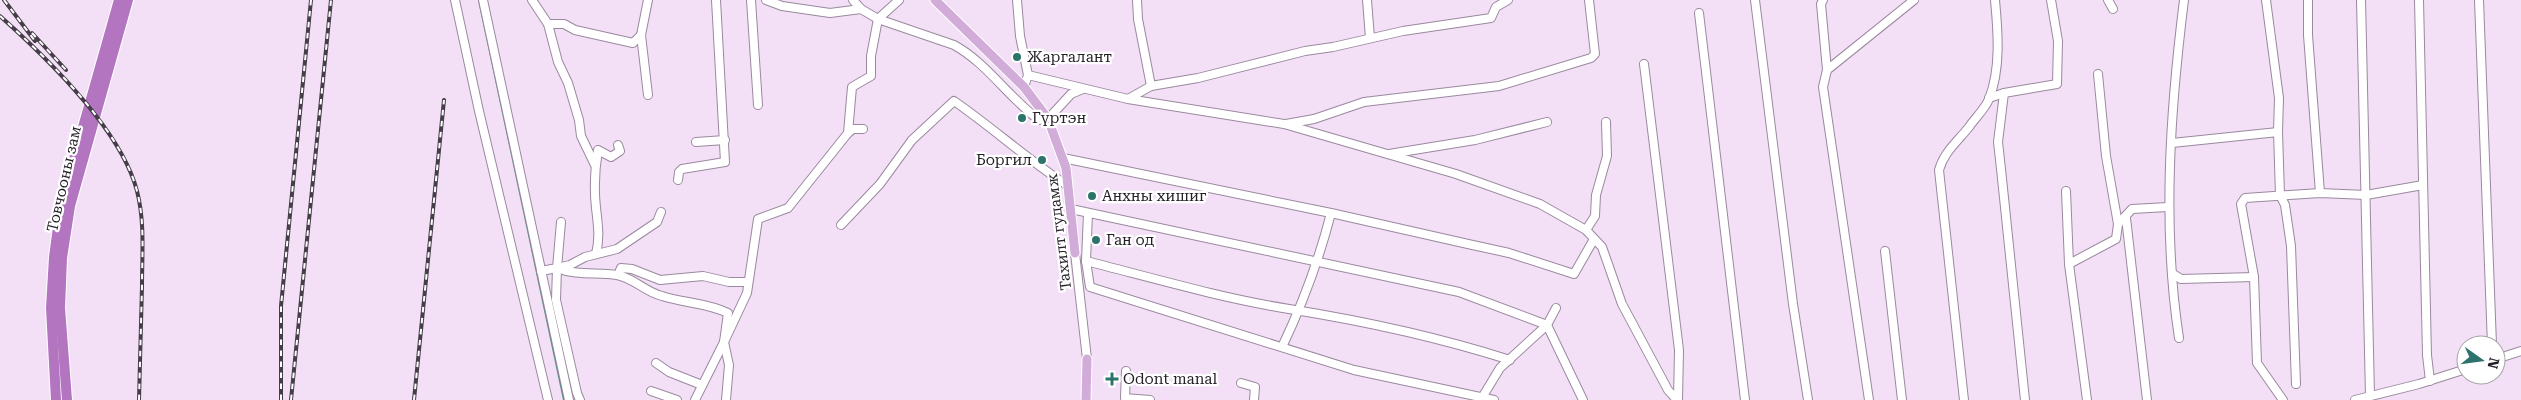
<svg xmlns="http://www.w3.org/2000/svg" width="2521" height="400" font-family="'Roboto Serif',serif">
<rect width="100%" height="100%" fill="#f3e0f7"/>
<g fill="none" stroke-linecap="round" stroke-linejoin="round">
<polyline stroke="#588d88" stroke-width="2" points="479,0 564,400"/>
<g stroke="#9a899e" stroke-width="10">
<g id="minor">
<polyline points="455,0 479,111 548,400"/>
<polyline points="483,0 569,400"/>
<polyline points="532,0 548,24 564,24 575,30 633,43 641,35"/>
<polyline points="648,0 641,35 648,95"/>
<polyline points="751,0 758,105"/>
<path d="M766,0L782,6L830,13L861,9L878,19L954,45C987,63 1009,98 1039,120L1048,119L1071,94L1083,89"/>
<polyline points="853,0 861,9"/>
<polyline points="1017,0 1020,36 1028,75 1024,87"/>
<polyline points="1137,0 1138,19 1151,86"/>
<polyline points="1367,0 1370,38"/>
<polyline points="1755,0 1793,304 1808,400"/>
<polyline points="1823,0 1821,4 1827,70"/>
<polyline points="2108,0 2113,9"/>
<polyline points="2266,0 2279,98 2278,132"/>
<polyline points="2308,0 2308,35 2320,193"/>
<polyline points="2361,0 2370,395"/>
<polyline points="2419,0 2427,355 2430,381"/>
<polyline points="2479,0 2492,345"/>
<polyline points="1699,13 1745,400"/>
<polyline points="548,24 558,62 568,83 579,120 581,136 595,165"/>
<polyline points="1644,64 1679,350 1678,400"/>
<polyline points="2098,74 2106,156 2118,224"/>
<polyline points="1028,75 1128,99 1284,124 1456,174 1540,204 1586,230 1602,247 1622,304 1668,390 1677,400"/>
<polyline points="2004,93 1998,142 2001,169 2025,400"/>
<polyline points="1989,98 2004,93 2057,84 2058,41 2051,0"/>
<polyline points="1128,99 1151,86 1198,78 1305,51 1333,47 1403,31 1491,18 1496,7 1508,0"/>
<polyline points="1286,124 1314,119 1364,102 1499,86 1591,58 1595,54 1589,0"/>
<polyline points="848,133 853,129 863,129"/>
<polyline points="696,142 725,140"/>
<polyline points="2172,143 2278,132 2280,195 2285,205 2291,246 2296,384"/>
<polyline points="1389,154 1475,140 1547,122"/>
<polyline points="1063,158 1331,213 1468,244 1509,253 1574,274 1594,239"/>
<polyline points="678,180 679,172 682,169 725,162 716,0"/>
<polyline points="2066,191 2069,264 2087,400"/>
<polyline points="1071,209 1459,292 1547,325 1583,400"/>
<polyline points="1088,213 1086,261 1090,287 1354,370 1494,400"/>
<polyline points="2126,218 2147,400"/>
<path d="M841,225L880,184L912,140L954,101C993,128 1028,160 1068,186"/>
<polyline points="1586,230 1595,216 1596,195 1607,156 1606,122"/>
<polyline points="1885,251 1902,400"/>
<polyline points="1075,253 1087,359"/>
<path d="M596,254C600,238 598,225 596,208C594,190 595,168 598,150L611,157L620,151L618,145"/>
<path d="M1086,261C1153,278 1221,298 1289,309C1364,321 1438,337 1510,360"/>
<polyline points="2069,264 2116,239 2118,224 2132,209 2168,207"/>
<path d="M557,268C577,276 596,272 617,275C634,278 645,292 662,296C684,303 708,303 728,313L724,342L695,400"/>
<polyline points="557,268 556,300 577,393 580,400"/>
<polyline points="557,268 570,265 585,257 617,249 657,222 661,212"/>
<polyline points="541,271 557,268 561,222"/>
<polyline points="2173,274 2181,279 2254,277"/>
<polyline points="618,275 621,268 632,269 660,280 703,276 729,282 748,282"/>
<path d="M2179,338C2162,227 2170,112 2184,0"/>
<path d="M1282,347C1303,303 1319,260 1331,213"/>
<polyline points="2496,359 2521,351"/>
<polyline points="656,363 669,372 702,385"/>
<polyline points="1126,371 1125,398 1150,400"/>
<polyline points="1241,383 1255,387 1254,400"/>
<polyline points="651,391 677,400"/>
<polyline points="1483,396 1500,368 1547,325 1556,308"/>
<polyline points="726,400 729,365 724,342 747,293 758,219 788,208 848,133 852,87 871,76 871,56 878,19 899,0"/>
<polyline points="1869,400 1823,87 1827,70 1914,0"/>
<path d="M1964,400L1939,170C1944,152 1957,142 1969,127C1975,118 1985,109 1989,99C2001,69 1998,32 1995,0"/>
<polyline points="2283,400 2257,363 2254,277 2241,204 2245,198 2320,193 2366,195 2423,185"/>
<polyline points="2355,400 2419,384 2466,369"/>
</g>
</g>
<g stroke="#fff" stroke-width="11">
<g id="major">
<polyline points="935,0 1024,87 1048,119 1066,168 1075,253"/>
<polyline points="1086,400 1087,359"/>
</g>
</g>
<g stroke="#fff" stroke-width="12">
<g id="highway">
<polyline points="56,400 51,308 54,257 61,205 119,0"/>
<polyline points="67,400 60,308 62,258 70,206 128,0"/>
</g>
</g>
<use href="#minor" stroke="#fff" stroke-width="8"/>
<use href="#major" stroke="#d1acd9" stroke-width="9"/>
<use href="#highway" stroke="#b374c0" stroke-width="10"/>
<g stroke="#453d47" stroke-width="4">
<g id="rail">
<polyline points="4,0 35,41"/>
<path d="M0,16C47,58 121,129 137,191C145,222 142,254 142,286C141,324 140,362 139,400"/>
<polyline points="32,33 66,70"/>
<polyline points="281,400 281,306 311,0"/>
<polyline points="291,400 331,0"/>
<polyline points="414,400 444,100"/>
</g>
</g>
<use href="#rail" stroke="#fff" stroke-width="2" stroke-dasharray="5.5" stroke-linecap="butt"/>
</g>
<g fill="#2c746b" stroke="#fff" stroke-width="2">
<circle cx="1017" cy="57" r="5"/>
<circle cx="1022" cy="118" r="5"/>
<circle cx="1042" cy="160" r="5"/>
<circle cx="1092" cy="196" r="5"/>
<circle cx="1096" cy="240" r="5"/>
<path d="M1109.5 371.5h5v5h5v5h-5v5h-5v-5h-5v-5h5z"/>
</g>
<g text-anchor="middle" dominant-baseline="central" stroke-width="4.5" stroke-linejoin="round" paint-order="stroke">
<g font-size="15" fill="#241e26" stroke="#fff" text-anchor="start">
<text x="1027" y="57">Жаргалант</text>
<text x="1032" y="118">Гүртэн</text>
<text x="1032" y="160" text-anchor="end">Боргил</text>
<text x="1102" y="196">Анхны хишиг</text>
<text x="1106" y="240">Ган од</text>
<text x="1123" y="379">Odont manal</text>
</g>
<g font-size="15" fill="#241e26" stroke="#fff">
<text transform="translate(64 179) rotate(-77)">Товчооны зам</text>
<text transform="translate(1059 232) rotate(-97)">Тахилт гудамж</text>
</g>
</g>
<g transform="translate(2481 360) rotate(104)"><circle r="24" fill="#ffffff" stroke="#a7a5a8"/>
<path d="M0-4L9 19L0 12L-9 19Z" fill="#2c746b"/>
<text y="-8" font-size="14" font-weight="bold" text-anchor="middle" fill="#241e26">N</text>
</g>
</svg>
